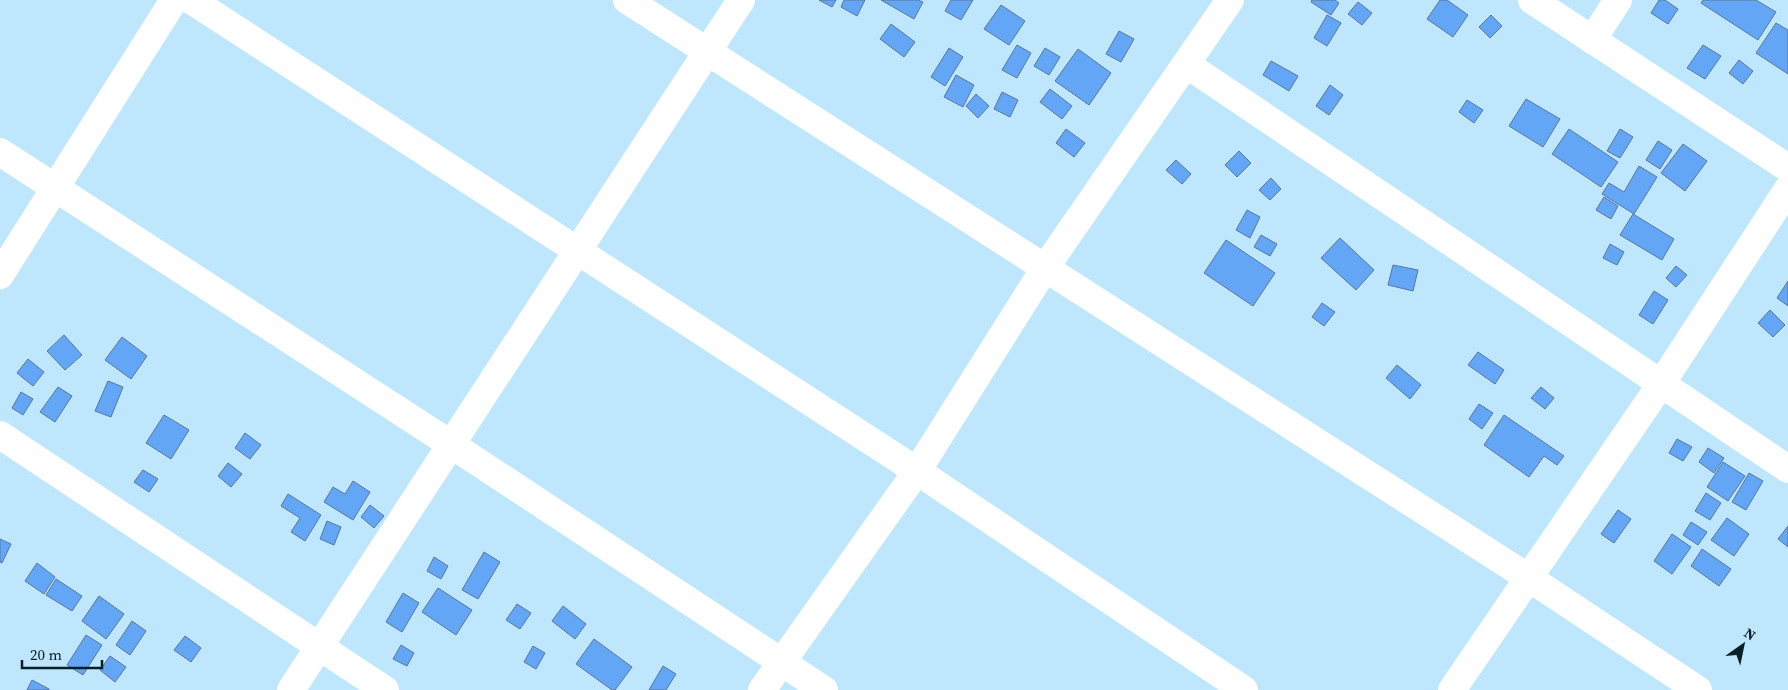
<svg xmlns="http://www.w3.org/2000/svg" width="1788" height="690" font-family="'Source Serif 4',serif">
<rect width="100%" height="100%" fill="#bee7fe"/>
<g fill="#63a6f5" stroke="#59779c">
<polygon points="819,0 836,0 832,7"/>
<polygon points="844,0 865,0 857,16 841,7"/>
<polygon points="881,0 918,0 923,2 914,19"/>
<polygon points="951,0 973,0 961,20 945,11"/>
<polygon points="1312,0 1335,0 1339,3 1331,15 1311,2"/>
<polygon points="1440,0 1447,0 1468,15 1453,37 1427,19"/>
<polygon points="1659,0 1665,0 1678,9 1668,24 1651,13"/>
<polygon points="1703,0 1756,0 1776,12 1758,40 1701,3"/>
<polygon points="1358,2 1372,13 1362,25 1348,14"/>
<polygon points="1001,5 1025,21 1009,45 984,29"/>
<polygon points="1327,15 1341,23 1327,46 1314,38"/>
<polygon points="1491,15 1502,26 1490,38 1479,27"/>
<polygon points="1776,23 1788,30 1788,74 1756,53"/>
<polygon points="891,24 915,42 904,57 880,39"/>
<polygon points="1119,31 1134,39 1121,62 1106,54"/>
<polygon points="1017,45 1031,53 1017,78 1002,70"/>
<polygon points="1703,45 1721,56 1705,79 1687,68"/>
<polygon points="949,48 963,57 945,86 931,77"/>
<polygon points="1045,48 1060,57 1049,75 1034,66"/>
<polygon points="1078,49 1111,73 1089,105 1055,81"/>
<polygon points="1739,60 1753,71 1743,84 1729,73"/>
<polygon points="1271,61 1298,76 1289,91 1263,75"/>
<polygon points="956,75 974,85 963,107 944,97"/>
<polygon points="1330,85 1343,95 1329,115 1316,106"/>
<polygon points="1050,89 1072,106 1062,119 1040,102"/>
<polygon points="1002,92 1018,100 1010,117 994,109"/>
<polygon points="976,94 989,106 978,118 966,106"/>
<polygon points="1526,99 1560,119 1543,147 1509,126"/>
<polygon points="1467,100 1483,110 1474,123 1459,112"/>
<polygon points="1066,129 1085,143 1074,157 1056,143"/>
<polygon points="1569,129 1618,162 1601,187 1552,154"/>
<polygon points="1620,129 1633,137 1620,158 1607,151"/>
<polygon points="1658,141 1672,150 1660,169 1646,160"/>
<polygon points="1683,144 1707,161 1685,191 1661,173"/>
<polygon points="1239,151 1251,163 1237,177 1225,165"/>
<polygon points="1176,160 1191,174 1182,184 1166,170"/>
<polygon points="1639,166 1657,177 1634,214 1602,194 1609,183 1624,192"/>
<polygon points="1271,178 1281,189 1270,200 1259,190"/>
<polygon points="1604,197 1618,206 1611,219 1596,210"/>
<polygon points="1247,210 1260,217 1250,238 1236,230"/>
<polygon points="1633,214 1674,239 1662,260 1620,235"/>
<polygon points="1261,235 1277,244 1270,256 1254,247"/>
<polygon points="1340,238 1374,270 1356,290 1321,258"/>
<polygon points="1226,240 1275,273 1253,306 1204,273"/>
<polygon points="1610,244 1624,252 1617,265 1603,258"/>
<polygon points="1393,265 1418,270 1413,291 1388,285"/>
<polygon points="1676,266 1687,275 1676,287 1666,278"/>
<polygon points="1788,281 1788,306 1777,298"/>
<polygon points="1654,291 1668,300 1653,324 1639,315"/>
<polygon points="1322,303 1335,312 1324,326 1312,317"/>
<polygon points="1770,310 1785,325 1773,337 1758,323"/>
<polygon points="64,335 82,355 65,370 47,351"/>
<polygon points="122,337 147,356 131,379 105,360"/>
<polygon points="1478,352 1504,370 1495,384 1468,365"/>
<polygon points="28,359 44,372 33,386 17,373"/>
<polygon points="1397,365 1421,385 1410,399 1386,378"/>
<polygon points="108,381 123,387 111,417 95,411"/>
<polygon points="58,387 72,396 55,422 40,412"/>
<polygon points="1541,387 1554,398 1545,409 1531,398"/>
<polygon points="21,392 33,399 23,415 12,408"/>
<polygon points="1479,404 1493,413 1482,429 1469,419"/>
<polygon points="164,415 189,430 171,459 146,443"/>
<polygon points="1504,415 1564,456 1557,465 1544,456 1529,477 1484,445"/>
<polygon points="245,433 261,445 250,459 235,448"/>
<polygon points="1677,439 1692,447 1683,461 1669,453"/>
<polygon points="1708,448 1724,458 1714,473 1699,462"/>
<polygon points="1723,462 1745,476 1728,501 1707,487"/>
<polygon points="228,463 242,474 231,487 218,476"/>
<polygon points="143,470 158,479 149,492 134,482"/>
<polygon points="1749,473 1763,481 1746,510 1732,502"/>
<polygon points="353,481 370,492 353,520 324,502 333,487 345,494"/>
<polygon points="1706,493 1721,503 1710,520 1695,511"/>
<polygon points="288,494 321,515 305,541 291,532 300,518 281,506"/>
<polygon points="370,505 384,516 374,528 361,517"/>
<polygon points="1618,510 1631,519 1614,543 1601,534"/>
<polygon points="1727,518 1749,534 1734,556 1711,540"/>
<polygon points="327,521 341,527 334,545 320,539"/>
<polygon points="1691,522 1707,532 1698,545 1683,535"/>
<polygon points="1788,526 1788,547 1778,539"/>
<polygon points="1672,534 1691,547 1672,574 1654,561"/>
<polygon points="0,539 11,544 2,563 0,562"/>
<polygon points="1702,549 1731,569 1719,586 1691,566"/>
<polygon points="484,552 500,562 478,599 462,590"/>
<polygon points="434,557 448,566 441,579 427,571"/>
<polygon points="37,563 55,577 44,594 25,581"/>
<polygon points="56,579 82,596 72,611 46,595"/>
<polygon points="438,588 472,610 456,635 422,612"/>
<polygon points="403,593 419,603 402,632 386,622"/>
<polygon points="99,596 124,614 106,639 82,621"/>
<polygon points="517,604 531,613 520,629 506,620"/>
<polygon points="563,606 586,624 575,639 552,621"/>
<polygon points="132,621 146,631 130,655 116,645"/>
<polygon points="86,635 102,645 83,675 67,665"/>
<polygon points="185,636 201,648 191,662 174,650"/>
<polygon points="594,639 632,667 615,690 612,690 576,664"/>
<polygon points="401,645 414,653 407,666 393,659"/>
<polygon points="533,646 545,653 536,669 524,662"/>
<polygon points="110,656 126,667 115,682 100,670"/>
<polygon points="663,666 676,674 666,690 649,690"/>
<polygon points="32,680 49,689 49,690 27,690"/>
</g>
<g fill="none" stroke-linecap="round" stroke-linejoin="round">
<g stroke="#fff" stroke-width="28">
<polyline points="191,0 917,471 1244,690"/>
<polyline points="627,0 1529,578 1698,690"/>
<polyline points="1532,0 1788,168"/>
<polyline points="1592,40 1618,0"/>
<polyline points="1186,64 1788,469"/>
<polyline points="0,152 452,445 824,690"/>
<polyline points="0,275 174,0"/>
<polyline points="0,435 385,690"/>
<polyline points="291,690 741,0"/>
<polyline points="762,690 917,471 1045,268 1230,0"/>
<polyline points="1452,690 1661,384 1788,189"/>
</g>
</g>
<g transform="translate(1743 645) rotate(33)" stroke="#bee7fe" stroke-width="4" paint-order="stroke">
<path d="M0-4L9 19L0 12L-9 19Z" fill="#091e28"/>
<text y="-8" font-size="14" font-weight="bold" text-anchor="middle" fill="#091e28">N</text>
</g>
<path d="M22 660v8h80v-8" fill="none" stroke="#091e28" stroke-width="2.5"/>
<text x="30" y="660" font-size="15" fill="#091e28" stroke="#bee7fe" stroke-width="4" paint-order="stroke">20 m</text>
</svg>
